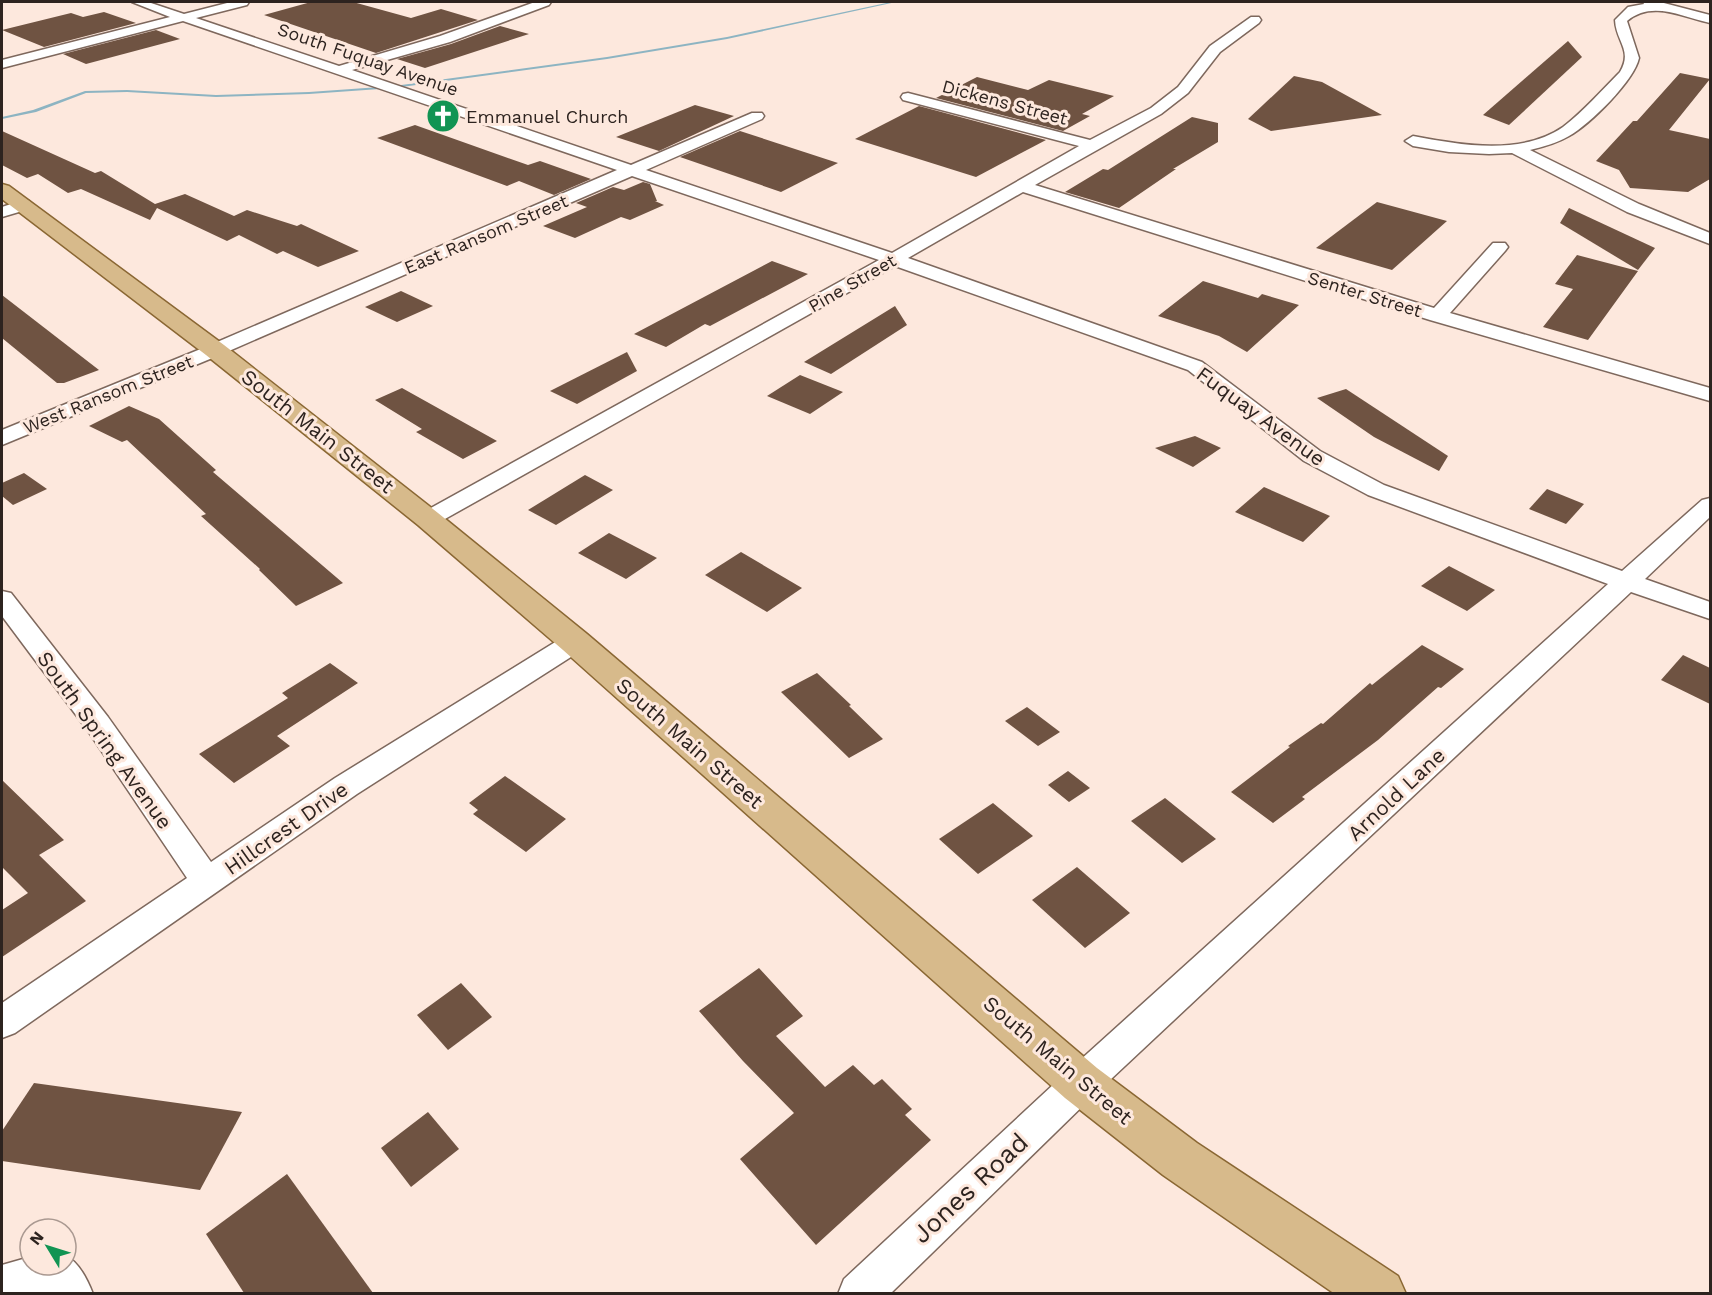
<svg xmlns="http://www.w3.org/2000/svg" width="1712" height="1295" font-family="'Work Sans',sans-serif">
<rect width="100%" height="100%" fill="#fde8dd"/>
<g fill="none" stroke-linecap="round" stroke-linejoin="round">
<polygon fill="#8db4c2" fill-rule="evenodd" points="891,2 896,2 727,39 607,59 394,88 309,94 216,97 127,92 86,93 36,112 2,119 2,117 33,110 85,91 127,90 216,95 309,92 394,86 607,57 727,37"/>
</g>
<g fill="#6f5342">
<polygon points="311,2 353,2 411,18 441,9 478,20 376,53 264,15"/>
<polygon points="104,12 136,23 44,47 2,30 71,13 83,17"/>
<polygon points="500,26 529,34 425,68 397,59 451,44"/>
<polygon points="156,30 180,39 86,64 63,54"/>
<polygon points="1568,41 1582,57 1509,125 1483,115"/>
<polygon points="1680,73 1710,79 1669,130 1710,139 1710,179 1688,192 1630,188 1619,170 1596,161 1633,121 1637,121"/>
<polygon points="1294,76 1322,82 1382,115 1271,131 1248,119"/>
<polygon points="977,77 1028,90 1049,80 1114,96 1082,114 1090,116 1063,131 936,98"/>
<polygon points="695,105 734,116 659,151 616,137"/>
<polygon points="919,106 1046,140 976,177 855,139"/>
<polygon points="1192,117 1218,123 1218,142 1173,169 1176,169 1119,208 1065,192 1103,169 1108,170"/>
<polygon points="415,125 528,165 540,161 591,179 554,195 519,181 507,186 377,138"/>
<polygon points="2,131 95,173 101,171 155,204 185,194 234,216 247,210 297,226 301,224 359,251 318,267 283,251 277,254 239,235 227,241 157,208 150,220 81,189 68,193 38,174 27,178 2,165"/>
<polygon points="740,131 838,163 781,192 680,157"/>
<polygon points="643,182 650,184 657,201 655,201 664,205 630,220 621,217 575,238 543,226 587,207 576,203 613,187 624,190"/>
<polygon points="1377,202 1447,221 1392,270 1316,248"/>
<polygon points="1569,208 1655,248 1638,270 1560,223"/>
<polygon points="1577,255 1638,271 1588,340 1543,327 1573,289 1555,284"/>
<polygon points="772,261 808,274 710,326 705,324 666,347 634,334"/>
<polygon points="1203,281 1258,298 1262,294 1299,305 1247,352 1219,336 1158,316"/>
<polygon points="401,291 433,306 397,322 365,307"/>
<polygon points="2,295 99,370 64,383 57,383 2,338"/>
<polygon points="895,306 907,325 831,374 804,362"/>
<polygon points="627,352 637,371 577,404 550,391"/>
<polygon points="800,375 843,392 810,414 767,396"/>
<polygon points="402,388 497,441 463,459 416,432 422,429 375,400"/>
<polygon points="1346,389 1448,456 1439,471 1374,437 1317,398"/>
<polygon points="129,406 159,419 216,470 213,472 343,583 296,606 259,570 260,569 201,516 206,514 127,440 122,442 89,426"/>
<polygon points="1195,436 1221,448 1193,467 1155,448"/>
<polygon points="24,473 47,489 13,505 2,496 2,483"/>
<polygon points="585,475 613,490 556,525 528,510"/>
<polygon points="1264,487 1330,516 1303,542 1235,512"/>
<polygon points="1547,489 1584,504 1566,524 1529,509"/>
<polygon points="609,533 657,558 626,579 578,553"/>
<polygon points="741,552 802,588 767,612 705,575"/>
<polygon points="1449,566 1495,590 1467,611 1421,586"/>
<polygon points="1422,645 1464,669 1441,688 1438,687 1378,740 1302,797 1305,799 1273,823 1231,792 1290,747 1288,746 1321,723 1323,724 1370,683 1372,685"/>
<polygon points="1683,655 1710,668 1710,704 1661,680"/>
<polygon points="330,663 358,683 277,736 290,746 234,783 199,754 288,698 282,693"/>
<polygon points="817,673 851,705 849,706 883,739 849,758 781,692"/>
<polygon points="1027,707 1060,732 1038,746 1005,721"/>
<polygon points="1068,771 1090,788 1069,802 1048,785"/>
<polygon points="505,776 566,819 526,852 473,814 478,810 469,803"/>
<polygon points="2,780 64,840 39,855 86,901 2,957 2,910 28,893 2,867"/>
<polygon points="1165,798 1216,839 1182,863 1131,821"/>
<polygon points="993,803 1033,836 978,874 939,839"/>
<polygon points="1077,867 1130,913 1085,948 1032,900"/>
<polygon points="759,968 803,1016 776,1036 825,1087 853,1065 874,1085 882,1079 912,1109 905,1115 931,1140 816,1245 740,1159 794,1113 743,1061 699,1011"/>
<polygon points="461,983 492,1017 448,1050 417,1015"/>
<polygon points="34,1083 242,1112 200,1190 2,1161 2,1131"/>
<polygon points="428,1112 459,1149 411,1187 381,1148"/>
<polygon points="287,1174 373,1293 244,1293 206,1234"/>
</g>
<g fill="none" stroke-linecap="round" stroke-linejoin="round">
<g stroke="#7e685d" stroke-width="3">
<g id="street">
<polygon points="132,2 148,2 184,14 231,2 249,2 247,5 196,18 339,66 440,36 535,2 551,2 549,5 450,42 352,70 631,165 752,113 762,113 764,116 762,119 646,170 892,253 1079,146 903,100 901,97 903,94 908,93 1090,140 1151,108 1178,87 1210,46 1251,17 1259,17 1261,20 1259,23 1220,52 1188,93 1161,114 1035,185 1434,308 1493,243 1505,243 1508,247 1505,251 1450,313 1710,388 1710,401 1430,320 1023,192 908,258 1202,362 1320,451 1384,485 1622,571 1702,500 1710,498 1710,517 1645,579 1710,602 1710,619 1631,592 1094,1095 890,1294 838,1294 844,1279 1068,1071 1608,584 1368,495 1304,461 1188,370 895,266 436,524 428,526 420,524 416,519 420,514 879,260 632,176 222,354 2,445 2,430 208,346 617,170 183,21 2,68 2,60 170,17"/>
<path d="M1643,2H1660L1710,15V23C1682,17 1652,0 1627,21L1639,58C1634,81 1590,124 1569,136C1557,143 1543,147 1530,150L1639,204L1710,233V244L1627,212L1512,153L1489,154L1449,152L1413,146L1405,141L1413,136C1460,145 1521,156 1563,127C1584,111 1602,90 1620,72C1633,50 1616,42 1615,20L1628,7L1644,4Z"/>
<polygon points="23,200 29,201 31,205 29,209 2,217 2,207"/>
<polygon points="2,591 11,593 108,717 211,862 335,778 565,636 575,633 585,636 588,642 585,648 357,794 15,1033 2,1038 2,1003 187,878 88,731 2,616"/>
<path d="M66,1256C79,1262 88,1281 93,1294H2V1265L30,1257V1265H66Z"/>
</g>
</g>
<g stroke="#8a6733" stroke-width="3">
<polygon id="primary" points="2,184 9,186 224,345 438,513 587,634 1097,1068 1197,1143 1398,1276 1406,1294 1335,1294 1163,1175 1065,1098 563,650 418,525 206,355 2,199"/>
</g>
<use href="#street" fill="#fff" fill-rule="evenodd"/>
<use href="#primary" fill="#d7ba8b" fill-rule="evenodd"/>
</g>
<defs>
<g id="church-disc" transform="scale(1.725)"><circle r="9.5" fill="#119453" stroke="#fde8dd"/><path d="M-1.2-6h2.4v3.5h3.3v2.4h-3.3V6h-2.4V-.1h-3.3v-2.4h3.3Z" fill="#fff"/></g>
</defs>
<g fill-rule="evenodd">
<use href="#church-disc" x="443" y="116"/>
</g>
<g text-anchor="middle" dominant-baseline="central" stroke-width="6" stroke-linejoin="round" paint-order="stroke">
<g font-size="18" fill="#2d231f" stroke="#fde8dd">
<text transform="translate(368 59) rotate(19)">South Fuquay Avenue</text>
<text transform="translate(1005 102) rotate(15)">Dickens Street</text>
<text transform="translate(486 234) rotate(-23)">East Ransom Street</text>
<text transform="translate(852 283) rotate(-30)">Pine Street</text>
<text transform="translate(1365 294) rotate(17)">Senter Street</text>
<text transform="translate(108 394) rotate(-22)">West Ransom Street</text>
</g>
<g font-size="18" fill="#2d231f" stroke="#fde8dd" text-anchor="start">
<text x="466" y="116">Emmanuel Church</text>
</g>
<g font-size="21" fill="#2d231f" stroke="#fde8dd">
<text transform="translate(1261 416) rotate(36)">Fuquay Avenue</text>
<text transform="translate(318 431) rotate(38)">South Main Street</text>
<text transform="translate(105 740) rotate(54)">South Spring Avenue</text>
<text transform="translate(690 743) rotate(41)">South Main Street</text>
<text transform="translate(1396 794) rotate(-43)">Arnold Lane</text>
<text transform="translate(286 828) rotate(-35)">Hillcrest Drive</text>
<text transform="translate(1058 1060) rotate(40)">South Main Street</text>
</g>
<g font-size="26" fill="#2d231f" stroke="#fde8dd">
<text transform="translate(970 1188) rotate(-43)">Jones Road</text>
</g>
</g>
<rect width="1712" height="1295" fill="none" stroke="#2d231f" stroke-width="6"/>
<g transform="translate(48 1247) rotate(308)"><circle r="28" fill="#fde8dd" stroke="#aa9991" stroke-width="1.5"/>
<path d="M0-4.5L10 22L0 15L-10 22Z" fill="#119453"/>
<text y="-9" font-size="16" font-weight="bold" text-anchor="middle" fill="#2d231f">N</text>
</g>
</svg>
